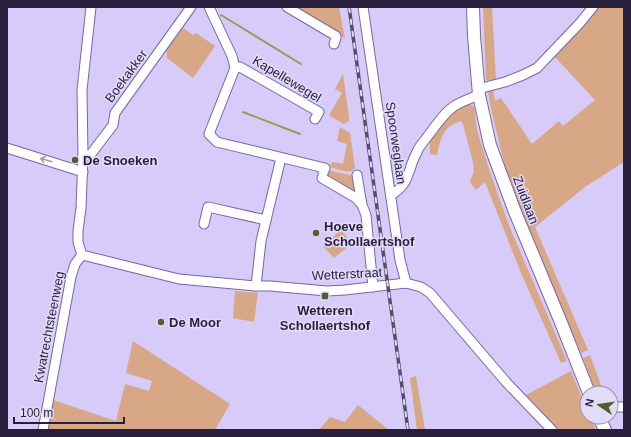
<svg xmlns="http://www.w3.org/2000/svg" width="631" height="437" font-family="Arial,sans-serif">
<rect width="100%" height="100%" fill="#d6cbf9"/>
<g fill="#d8a785">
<polygon points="292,7 339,7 345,38"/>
<polygon points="483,7 492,7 496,81 491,81 486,80"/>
<polygon points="597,7 624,7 624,162 585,187 535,227 588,350 581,353 538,253 521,210 505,167 492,113 488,92 493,89 495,101 501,98 532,144 559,121 563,126 595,100 554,56"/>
<polygon points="180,26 193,35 196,33 215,46 193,78 167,58 166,46"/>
<polygon points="343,74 349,117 349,121 344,124 335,119 329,115 342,93 335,89"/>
<path d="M467,103L474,107L477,130L489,169L508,223L567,361L561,363L521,273L485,182L476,190L470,182L474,171L473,162L463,124L461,121C443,126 441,138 437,155L430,154V140L447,117L459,107Z"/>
<path d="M340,127L350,133L355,168C350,175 338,169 330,167L332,162L343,164L347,144L337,141Z"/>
<polygon points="328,170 354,176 360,199 325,177"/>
<polygon points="341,230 352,243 334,258 323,246"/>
<polygon points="235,291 258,293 254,322 233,318"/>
<polygon points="133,341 230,404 215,430 48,430 53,400 116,421 125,384 149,391 152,381 126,373"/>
<polygon points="590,355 604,393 596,393 583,358"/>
<polygon points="571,371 587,410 587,417 590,417 596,430 559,430 526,395"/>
<polygon points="416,376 425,430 417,430 410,378"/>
<polygon points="358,405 389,430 319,430 330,417 345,422"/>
</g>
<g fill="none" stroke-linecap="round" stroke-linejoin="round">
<g stroke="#939e5a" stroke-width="2">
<polyline points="221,15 301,64"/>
<polyline points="243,112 300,134"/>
</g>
<g stroke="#7965aa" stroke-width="11">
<g id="minor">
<polyline points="209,7 232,56 235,68 209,134 217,142 325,168 323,173"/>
<polyline points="287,7 336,36 336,38 334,44"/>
<polyline points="363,7 400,260 406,283"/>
<polyline points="235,68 240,67 319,112 315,119"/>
<polyline points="478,89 505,82 523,75 537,68 579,24 593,7"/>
<polyline points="7,148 83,172"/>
<polyline points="83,156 91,154 113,125 115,113 191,7"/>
<polyline points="357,175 362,205"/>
<polyline points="322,178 356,198 362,205 366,215 373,287"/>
<path d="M391,195C411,183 407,170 417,152C419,146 424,142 427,137C435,127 445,111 456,105C463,101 471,98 479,95"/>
<polyline points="204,224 208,207 266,220"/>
<polyline points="82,255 179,279 256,286 270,286 327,291 345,290 406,283 421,287 430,293 506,382 552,430"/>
<polyline points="82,255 78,242 78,231 81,208 83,156 82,90 91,7"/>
<polyline points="256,286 261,241 281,158"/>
<polyline points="611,407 624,407"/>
<polyline points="43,430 71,277 75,264 82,255"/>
</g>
</g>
<g stroke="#7965aa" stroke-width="14">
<g id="secondary">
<polyline points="473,7 474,36 479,95 490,145 515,212 560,320 589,393"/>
<polyline points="599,417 605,430"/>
</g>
</g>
<use href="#minor" stroke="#fff" stroke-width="9"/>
<use href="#secondary" stroke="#fff" stroke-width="12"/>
<g stroke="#554d6d" stroke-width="3.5">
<polyline id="rail" points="349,7 408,430"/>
</g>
<use href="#rail" stroke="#e2dbf9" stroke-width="2" stroke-dasharray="6" stroke-linecap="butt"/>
</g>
<defs><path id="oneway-shaft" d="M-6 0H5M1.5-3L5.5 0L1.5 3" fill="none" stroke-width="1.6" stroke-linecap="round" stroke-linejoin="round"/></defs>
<use stroke="#9e9aa7" href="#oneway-shaft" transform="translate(46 160) rotate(-163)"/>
<g fill="#555d2b" stroke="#e2dbf9" stroke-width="1.5">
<circle cx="75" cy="160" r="4"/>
<circle cx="316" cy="233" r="4"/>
<rect x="321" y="292" width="8" height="8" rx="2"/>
<circle cx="161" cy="322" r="4"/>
</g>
<g text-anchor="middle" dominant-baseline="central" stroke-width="3" stroke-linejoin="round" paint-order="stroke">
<g font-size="13" fill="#271f3b" stroke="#e2dbf9">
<text transform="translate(126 76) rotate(-54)">Boekakker</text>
<text transform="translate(287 79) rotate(31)">Kapellewegel</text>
<text transform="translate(396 143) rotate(82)">Spoorweglaan</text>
<text transform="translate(526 200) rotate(69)">Zuidlaan</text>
<text transform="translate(347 274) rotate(-3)">Wetterstraat</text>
<text transform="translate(49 327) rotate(-79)">Kwatrechtsteenweg</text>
</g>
<g font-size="13" font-weight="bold" fill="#271f3b" stroke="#e2dbf9" text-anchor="start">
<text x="83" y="160">De Snoeken</text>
<text x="324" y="226">Hoeve<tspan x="324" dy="15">Schollaertshof</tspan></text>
<text x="325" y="310" text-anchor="middle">Wetteren<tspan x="325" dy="15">Schollaertshof</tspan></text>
<text x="169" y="322">De Moor</text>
</g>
</g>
<rect width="631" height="437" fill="none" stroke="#271f3b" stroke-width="16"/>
<g transform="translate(599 405) rotate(283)"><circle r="19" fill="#e2dbf9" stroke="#9790ad"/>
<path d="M0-3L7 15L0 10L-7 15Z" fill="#555d2b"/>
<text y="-6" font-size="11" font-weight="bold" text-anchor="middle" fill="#271f3b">N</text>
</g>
<path d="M14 417v6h110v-6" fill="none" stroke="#271f3b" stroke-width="2"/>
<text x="20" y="417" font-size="12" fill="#271f3b" stroke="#e2dbf9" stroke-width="3" paint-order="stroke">100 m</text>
</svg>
